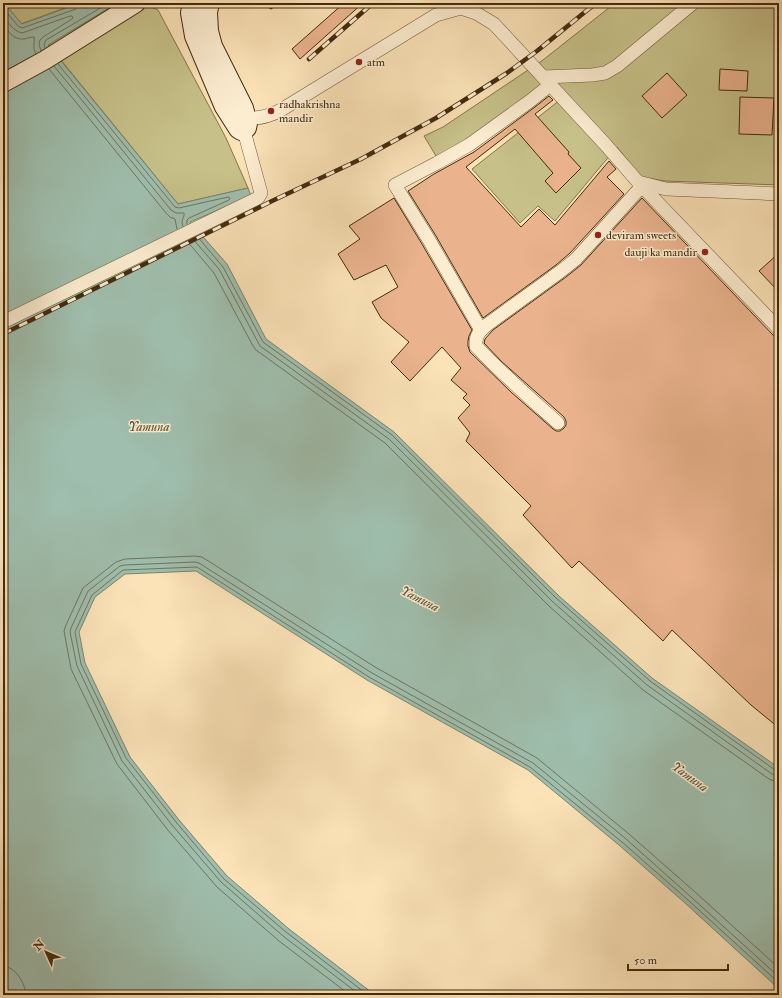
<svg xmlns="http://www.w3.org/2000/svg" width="782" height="998" font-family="'IM FELL Double Pica',serif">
<rect width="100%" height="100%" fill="#fbe2b7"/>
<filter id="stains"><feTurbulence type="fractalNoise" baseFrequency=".005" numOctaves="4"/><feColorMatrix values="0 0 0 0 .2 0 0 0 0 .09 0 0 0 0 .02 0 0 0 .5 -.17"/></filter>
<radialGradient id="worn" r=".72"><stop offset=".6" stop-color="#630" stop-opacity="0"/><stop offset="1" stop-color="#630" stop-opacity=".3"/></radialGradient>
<g fill="#c7c189" stroke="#84764b">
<polygon points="4,3 68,3 70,6 21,24"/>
<polygon points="117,3 142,3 158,10 226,138 248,188 178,204 48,44"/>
<polygon points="615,3 779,3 779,185 665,181 641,177 617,147 555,221 538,206 520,223 472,169 560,100 544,84 468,142 436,156 424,136 443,127 543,60"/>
</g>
<polygon fill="#9fbead" stroke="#7a836d" points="3,3 4,3 22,24 80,3 117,3 48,45 178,204 248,188 251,196 190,222 227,264 266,339 394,432 559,596 652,678 779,768 779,989 685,903 619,845 528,770 367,680 196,571 125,574 95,597 79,632 85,663 130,757 179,820 227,876 289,929 375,995 11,995 3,978"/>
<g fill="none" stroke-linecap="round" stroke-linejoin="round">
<g stroke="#70745d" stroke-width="1">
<polyline points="3,8 18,26 22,28 76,9 78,6 79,3"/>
<path d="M3,16C8,22 13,31 22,33L70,16H72L73,18L72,19L43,37L40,40L39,44L41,51"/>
<path d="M3,25C9,32 14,40 24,39C28,38 30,37 34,37C35,43 32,47 36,54"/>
<polyline points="45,48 44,44 46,40 109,3"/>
<polyline points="58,64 175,207 179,208 228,197 230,198 229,200 189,218 187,220 187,224"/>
<path d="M54,66L171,210L176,213H184C185,217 180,220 183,226"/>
<polyline points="49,69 166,213 170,217 175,219 177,229"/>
<polyline points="197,236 223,267 263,342 392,435 556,598 650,681 775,770 779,771"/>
<polyline points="192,238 219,269 260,346 389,439 553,602 647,685 772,774 779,776"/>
<polyline points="187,241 214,273 253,346 256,350 385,443 549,606 643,690 769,779 774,781 779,782"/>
<path d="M3,966C16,967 25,983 26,995"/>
<polyline points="350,995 279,941 217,887 167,829 117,764 71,669 64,631 66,625 83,588 116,562 125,559 195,556 202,557 375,667 537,758 629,834 695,892 779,968"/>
<polyline points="360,995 283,936 221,882 172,825 122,761 77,666 70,632 71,628 88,591 120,566 125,565 195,562 199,563 372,673 533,763 625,838 691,897 779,977"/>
<polyline points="368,995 286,932 224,879 176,822 126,758 81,664 75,632 92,595 123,570 197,567 369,677 530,767 622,842 688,900 779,983"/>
</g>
</g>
<g fill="#eab38d" stroke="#422b0d">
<polygon points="344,3 363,3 300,59 292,49"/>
<polygon points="720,69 748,71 747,91 719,90"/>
<polygon points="667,73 687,95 662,118 642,96"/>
<polygon points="549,96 553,100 535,114 569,152 568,154 581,168 556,193 545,181 553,173 515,129 466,167 521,227 539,209 555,225 609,161 616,169 607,177 624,194 570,253 556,265 483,318 436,236 408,191 434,174 474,152 535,107"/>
<polygon points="740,97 774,98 772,135 739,134"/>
<polygon points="394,198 422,244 472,330 469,336 468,341 468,346 470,352 511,392 553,429 556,431 560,431 564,428 566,425 566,421 564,417 501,361 484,343 485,339 493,330 566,277 581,265 642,198 773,335 779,338 779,728 751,705 672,630 663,641 579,561 572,568 523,515 531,506 466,441 470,433 458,418 470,405 463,398 467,394 451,380 461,368 442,347 410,381 391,362 409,342 381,318 372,302 398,287 386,265 354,280 338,254 360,239 349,226"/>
<polygon points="779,253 779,292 759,271"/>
</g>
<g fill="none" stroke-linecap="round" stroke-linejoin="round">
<g stroke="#705938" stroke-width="14">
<g id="minor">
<polyline points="544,77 592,75 605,73 617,66 693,3"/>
<path d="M247,118C259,119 270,116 281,110L436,15L461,8L476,13L494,24L605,144L638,182L779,329"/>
<polyline points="638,182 666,189 779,194"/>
<polyline points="3,322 258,198 261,193 244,131"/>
<polyline points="481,330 429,240 395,185 437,163 469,145 530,101 550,85"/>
<path d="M558,423C530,398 502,374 476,346C475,335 480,331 488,324L561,271L576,259L642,186"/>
</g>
</g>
<g stroke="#422b0d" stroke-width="20">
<g id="secondary">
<polyline points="192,3 190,13 194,36 224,107 238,129 241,131 244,131 247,128 248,123 244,108 213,46 209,31 208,12 210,3"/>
<polyline points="3,83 45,60 136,3"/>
</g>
</g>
<use href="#minor" stroke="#fcecd0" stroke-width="13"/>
<use href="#secondary" stroke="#fcecd0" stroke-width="18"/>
<g stroke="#422b0d" stroke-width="4.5">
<g id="rail">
<polyline points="271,7 275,3"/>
<polyline points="309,59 373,3"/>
<polyline points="3,334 272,201 361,159 436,118 507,73 537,51 596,3"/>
</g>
</g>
<use href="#rail" stroke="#fcecd0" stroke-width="3" stroke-dasharray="9" stroke-linecap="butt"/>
</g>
<g fill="#8f2418" stroke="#fcecd0" stroke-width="1.5">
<circle cx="359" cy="62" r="4"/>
<circle cx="271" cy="111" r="4"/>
<circle cx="598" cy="235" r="4"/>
<circle cx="705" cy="252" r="4"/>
</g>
<g text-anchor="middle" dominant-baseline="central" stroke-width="3" stroke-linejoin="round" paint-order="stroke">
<g font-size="12" fill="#422b0d" stroke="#fcecd0" text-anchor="start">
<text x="367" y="62">atm</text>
<text x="279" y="104">radhakrishna<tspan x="279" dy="14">mandir</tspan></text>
<text x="606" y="235">deviram sweets</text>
<text x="697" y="252" text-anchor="end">dauji ka mandir</text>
</g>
<g font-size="13" font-style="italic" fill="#595035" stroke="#fcecd0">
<text x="149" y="427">Yamuna</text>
<text transform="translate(420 599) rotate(27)">Yamuna</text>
<text transform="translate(690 777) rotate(36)">Yamuna</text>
</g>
</g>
<rect width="782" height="998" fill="none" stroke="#fbe2b7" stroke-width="16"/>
<rect x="4" y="4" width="774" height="990" fill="none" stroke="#422b0d" stroke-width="2"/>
<rect x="8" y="8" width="766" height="982" fill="none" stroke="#422b0d"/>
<g transform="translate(46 952) rotate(314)" stroke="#fcecd0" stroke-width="3" paint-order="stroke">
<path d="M0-3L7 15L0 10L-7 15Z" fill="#422b0d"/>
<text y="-6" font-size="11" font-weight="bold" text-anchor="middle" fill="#422b0d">N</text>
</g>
<path d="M628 964v6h100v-6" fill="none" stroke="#422b0d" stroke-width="2"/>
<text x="634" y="964" font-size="12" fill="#422b0d" stroke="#fcecd0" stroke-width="3" paint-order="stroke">50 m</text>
<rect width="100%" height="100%" filter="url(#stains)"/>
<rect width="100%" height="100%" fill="url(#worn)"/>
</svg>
